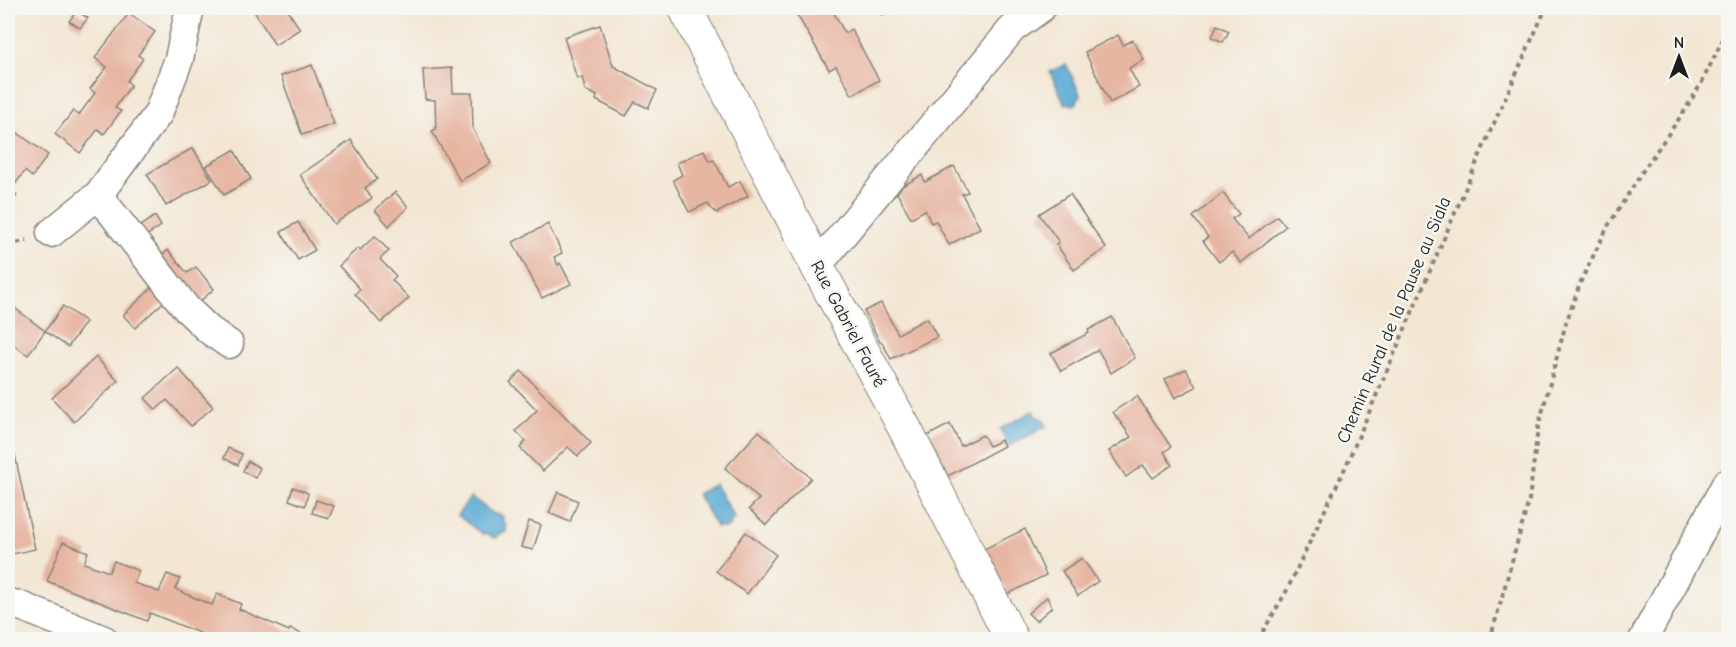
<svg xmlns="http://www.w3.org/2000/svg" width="1736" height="647" font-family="'Comic Neue',sans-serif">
<rect width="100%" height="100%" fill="#f6f6f2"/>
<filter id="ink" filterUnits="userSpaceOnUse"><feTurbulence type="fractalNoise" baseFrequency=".0167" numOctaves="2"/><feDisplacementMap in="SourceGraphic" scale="12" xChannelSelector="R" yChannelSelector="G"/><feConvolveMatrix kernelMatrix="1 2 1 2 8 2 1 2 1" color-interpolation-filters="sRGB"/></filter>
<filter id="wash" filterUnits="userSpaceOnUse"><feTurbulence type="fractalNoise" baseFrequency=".008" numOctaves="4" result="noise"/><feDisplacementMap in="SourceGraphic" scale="24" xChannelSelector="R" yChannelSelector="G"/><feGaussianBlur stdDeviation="1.35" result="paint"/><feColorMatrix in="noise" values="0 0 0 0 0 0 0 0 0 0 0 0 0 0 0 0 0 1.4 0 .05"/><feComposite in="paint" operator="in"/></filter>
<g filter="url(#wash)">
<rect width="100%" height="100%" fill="#f3e7d4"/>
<g fill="#5bacd6" stroke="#3c6479" stroke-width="1.5">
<polygon points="1066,64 1081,96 1078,98 1077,103 1073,105 1068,103 1065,104 1050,72"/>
<polygon points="1033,411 1035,416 1043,419 1047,426 1009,446 1000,429"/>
<polygon points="715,484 734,518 731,520 731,525 728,527 723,528 720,526 717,528 697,494"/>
<polygon points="471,497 494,514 503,516 502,521 506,524 506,532 498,534 496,538 481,533 457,515"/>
</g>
<g id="blocks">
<g fill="#e7b6a2">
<polygon points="252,8 286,8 300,29 275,45"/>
<polygon points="808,8 831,8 845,33 851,29 879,80 852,95 836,66 829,70 796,13"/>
<polygon points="878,8 895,8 882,15"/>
<polygon points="77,11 88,18 80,28 69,21"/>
<polygon points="129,13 155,32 138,55 143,59 127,81 131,85 115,108 121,111 104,134 98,129 80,153 55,134 73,111 79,115 95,93 90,89 107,67 95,58"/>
<polygon points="600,25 613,66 657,90 648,108 635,102 626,116 596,100 597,96 585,90 582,77 577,79 564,37"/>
<polygon points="1217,25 1229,31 1223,42 1212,37"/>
<polygon points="1118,35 1123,45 1133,40 1144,60 1129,68 1139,87 1110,103 1085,52"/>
<polygon points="312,65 334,124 302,135 281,76"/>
<polygon points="452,68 453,93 472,93 473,129 491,163 460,181 432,131 436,129 435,100 425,99 423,70"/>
<polygon points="15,131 48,155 32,177 25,171 10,191 17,195 8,208 8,141"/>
<polygon points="351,140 377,179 365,188 372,198 334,224 300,175"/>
<polygon points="193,148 212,180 166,206 147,174"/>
<polygon points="234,150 251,179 224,195 206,166"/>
<polygon points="704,150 710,161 714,160 728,187 740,181 748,196 717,213 711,208 708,203 689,212 673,180 682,175 677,163"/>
<polygon points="954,166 968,192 962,194 980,228 949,245 936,221 931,223 925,210 911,218 897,193 902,186 922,175 925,182"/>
<polygon points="395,192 408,207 389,226 375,210"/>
<polygon points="1223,193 1239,214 1232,219 1249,239 1277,216 1286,226 1241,263 1232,252 1219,262 1203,241 1208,237 1193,217"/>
<polygon points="1070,194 1106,248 1074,270 1056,244 1059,242 1039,214"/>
<polygon points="155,216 161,226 143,238 137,229"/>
<polygon points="298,222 315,250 298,260 281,232"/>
<polygon points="548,224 562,253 554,257 558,265 560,263 571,284 542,298 513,242"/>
<polygon points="375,236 389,251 380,259 396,276 392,280 409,298 381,323 355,294 360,289 339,266 358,248 360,250"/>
<polygon points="168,250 187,273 196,267 214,289 197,304 158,258"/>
<polygon points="156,284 169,297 135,328 123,315"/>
<polygon points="8,303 45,331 28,355 8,341"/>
<polygon points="881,303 898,334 927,318 937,337 891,359 882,342 880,342 864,311"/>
<polygon points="63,306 86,322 68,347 45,331"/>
<polygon points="1112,317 1135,358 1111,373 1098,350 1061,371 1051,353 1089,333 1088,330"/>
<polygon points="96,357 118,381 74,422 52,398"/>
<polygon points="178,368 213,407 191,426 167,400 156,410 145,398"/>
<polygon points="1186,369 1196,387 1175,398 1165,379"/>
<polygon points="521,371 591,443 578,456 568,447 543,471 520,448 526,441 516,431 537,410 510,382"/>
<polygon points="1137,396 1171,447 1164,452 1172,465 1153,478 1143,465 1126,477 1109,451 1131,437 1113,412"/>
<polygon points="950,424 961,446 983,435 989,446 1001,440 1004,446 948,476 927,436"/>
<polygon points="759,431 811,478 766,525 749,509 759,499 725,468"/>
<polygon points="228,448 242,454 238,465 224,458"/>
<polygon points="15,455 35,549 8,555 8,457"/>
<polygon points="248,461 260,468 255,478 243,471"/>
<polygon points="293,487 308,493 305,506 289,500"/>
<polygon points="558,492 578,501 570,522 549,513"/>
<polygon points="316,500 334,506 329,518 312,513"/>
<polygon points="529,521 541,525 533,550 521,547"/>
<polygon points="1025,529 1046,575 1008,594 984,549"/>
<polygon points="746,532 776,555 747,594 716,571"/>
<polygon points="63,542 88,552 84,563 109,572 114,561 139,571 134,583 159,592 167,574 180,579 175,589 188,595 212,605 217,594 241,604 239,609 289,631 290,629 314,639 214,639 150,613 147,621 47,581"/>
<polygon points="1082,558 1098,581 1078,596 1062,571"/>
<polygon points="1047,597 1052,607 1036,621 1028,613"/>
</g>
</g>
</g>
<g filter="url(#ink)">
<use href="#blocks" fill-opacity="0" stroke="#888278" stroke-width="1.5"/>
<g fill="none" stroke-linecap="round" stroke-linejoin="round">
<g stroke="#888278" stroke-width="31">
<g id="minor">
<polyline points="98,195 186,308 209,330 229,344"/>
<polyline points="51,233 98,195 158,114 179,59 190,8"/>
<polyline points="817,266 1012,29 1041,8"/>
<polyline points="8,603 18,605 104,640"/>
<polyline points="1643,640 1726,484"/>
</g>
</g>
<g stroke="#888278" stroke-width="35">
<polyline id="tertiary" points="685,8 817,266 905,429 1012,640"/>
</g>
<g stroke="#888278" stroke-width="4" stroke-dasharray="4.5 4.5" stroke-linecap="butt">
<polyline points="8,23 16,8"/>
<polyline points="8,245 27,240"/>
<polyline points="1258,640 1286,592 1345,468 1486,141 1546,8"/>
<polyline points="1490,640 1529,500 1538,428 1566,323 1581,281 1608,226 1644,169 1683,113 1701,84 1728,29"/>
</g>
<use href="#minor" stroke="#fff" stroke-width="28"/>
<use href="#tertiary" stroke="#fff" stroke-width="33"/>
</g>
</g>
<g text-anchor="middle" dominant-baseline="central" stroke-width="5" stroke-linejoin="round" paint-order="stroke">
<g font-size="18" fill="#1c1c1c" stroke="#f6f6f2">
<text transform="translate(1394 320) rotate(-67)">Chemin Rural de la Pause au Siala</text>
<text transform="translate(848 324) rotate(62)">Rue Gabriel Fauré</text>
</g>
</g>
<rect width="1736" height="647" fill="none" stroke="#f6f6f2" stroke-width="30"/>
<g transform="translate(1679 57)" stroke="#f6f6f2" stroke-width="4.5" paint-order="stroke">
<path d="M0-4.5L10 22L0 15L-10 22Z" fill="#1c1c1c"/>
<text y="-9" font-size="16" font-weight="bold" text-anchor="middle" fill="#1c1c1c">N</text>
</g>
</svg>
